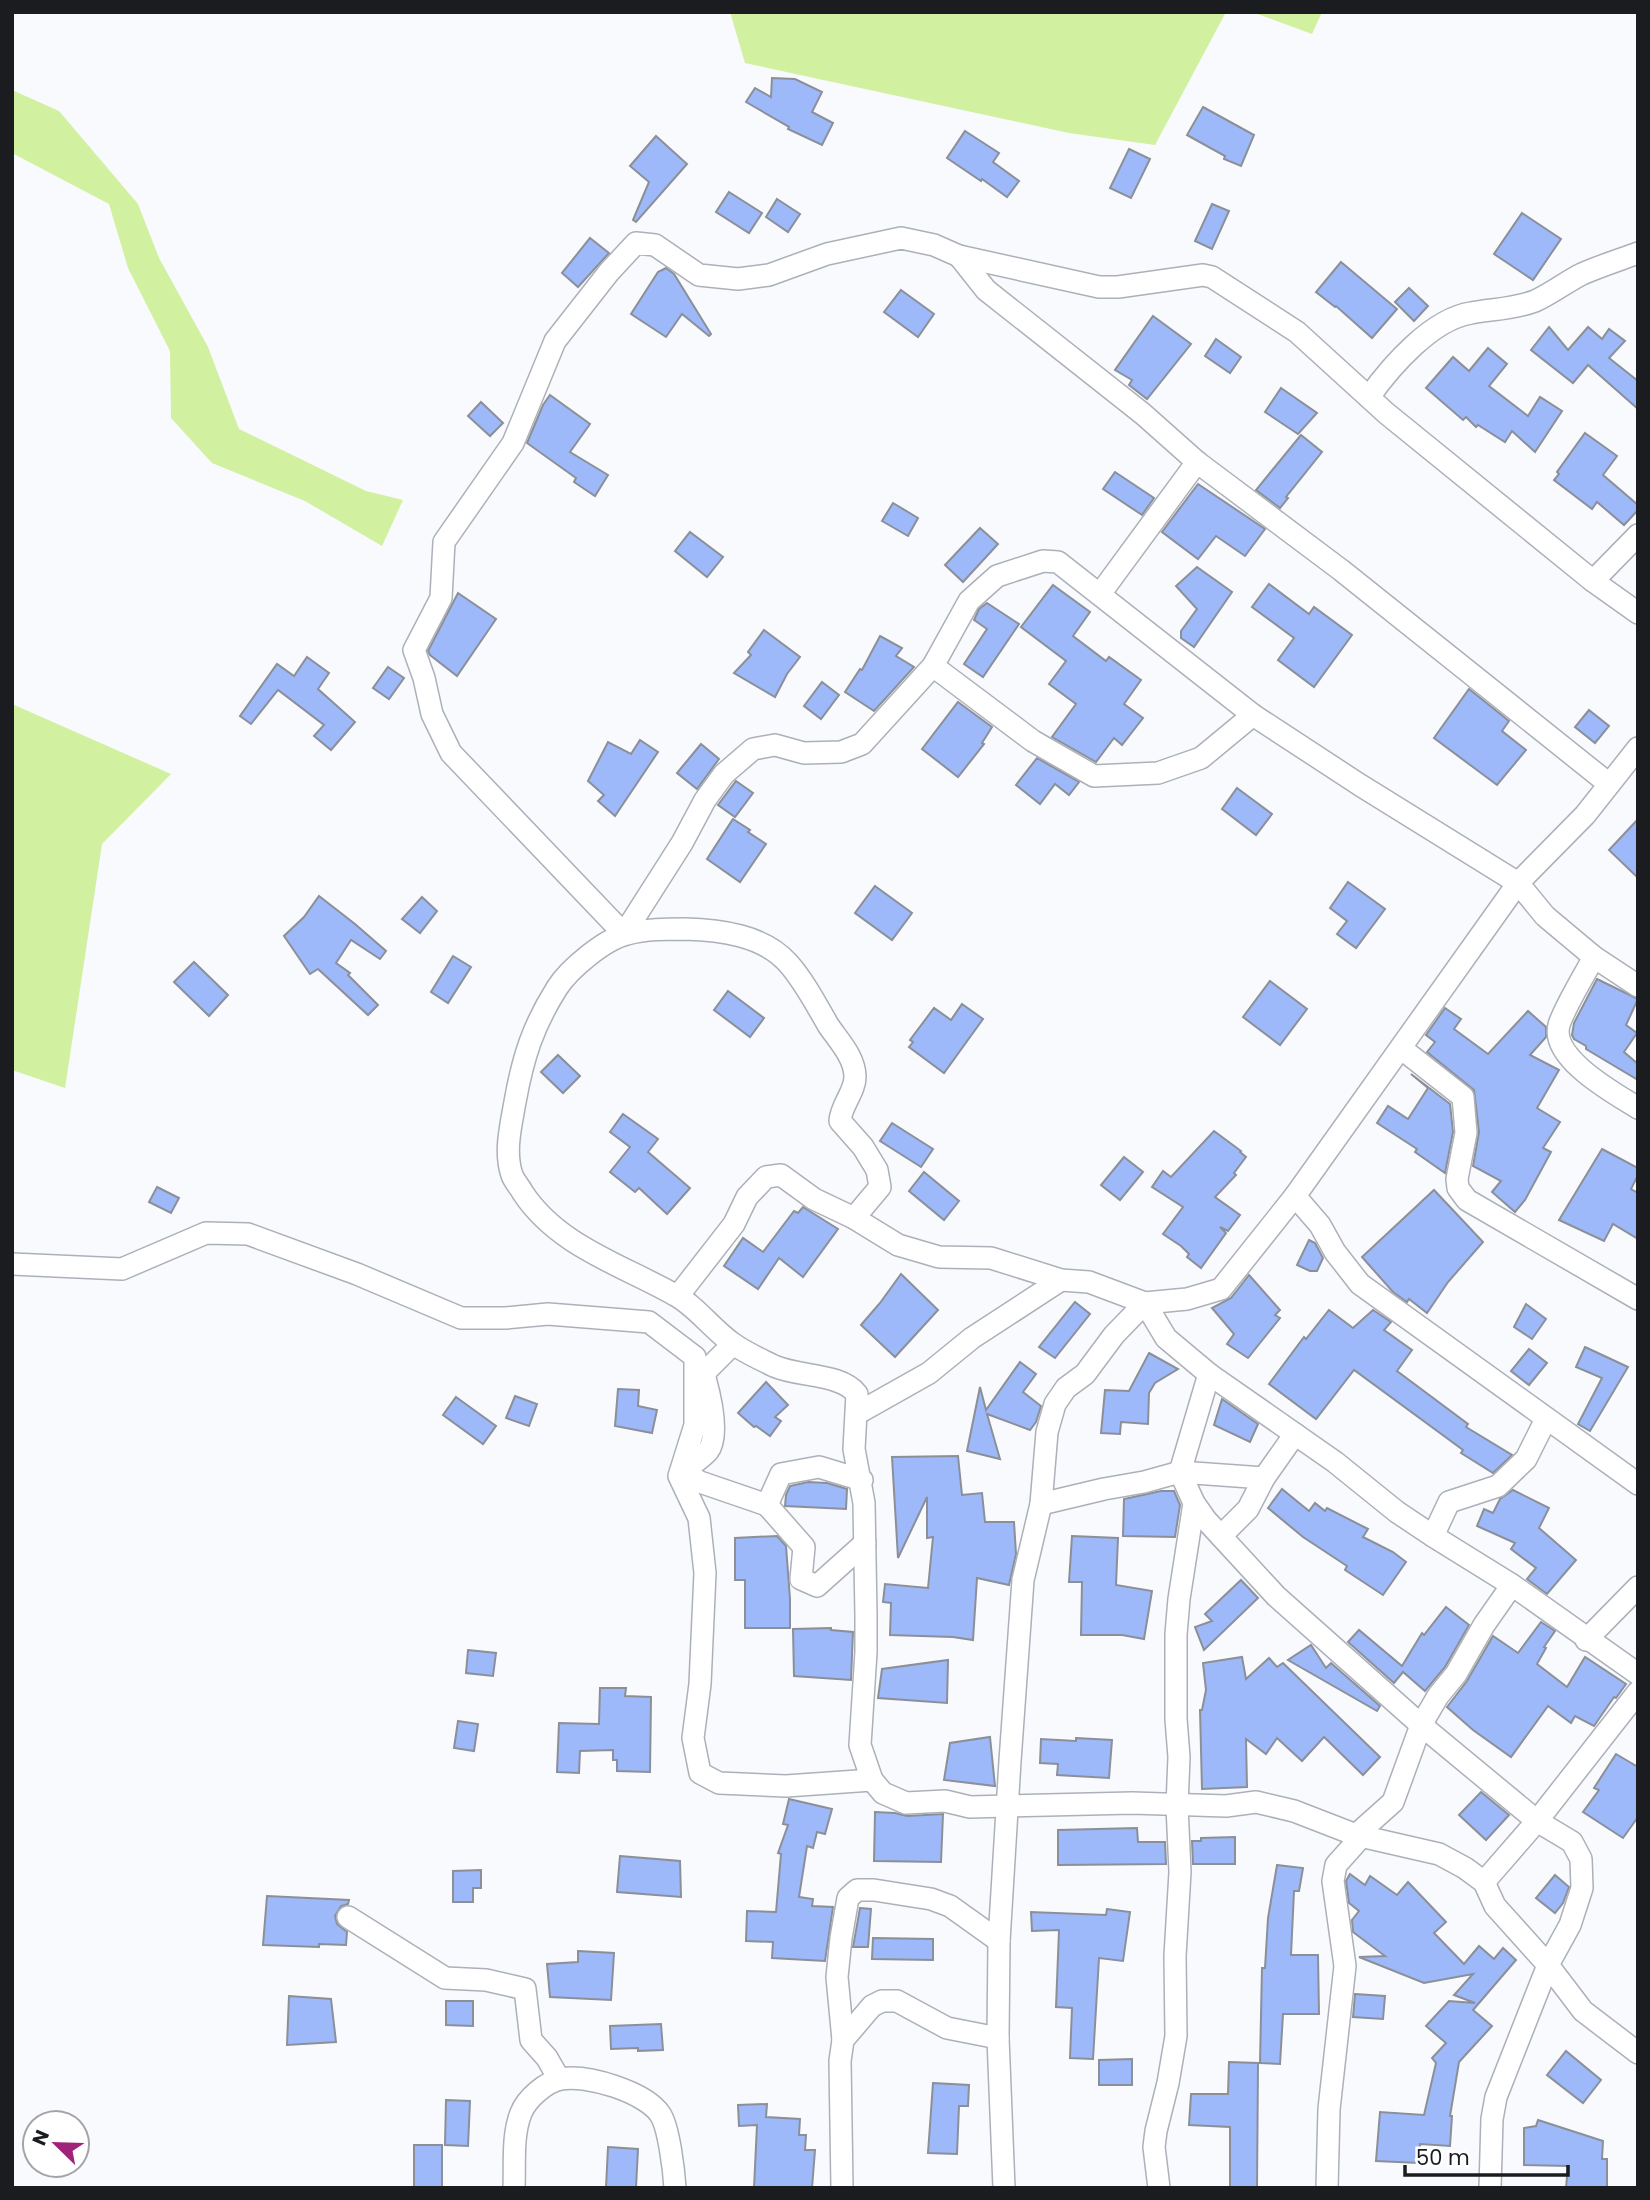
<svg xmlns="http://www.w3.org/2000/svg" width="1650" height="2200" font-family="Poppins,sans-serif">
<rect width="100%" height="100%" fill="#f8fafe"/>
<g fill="#d1f0a0">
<polygon points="730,12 1226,12 1155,145 1069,133 745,63"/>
<polygon points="1252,12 1322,12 1312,34"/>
<polygon points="12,90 59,111 138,204 159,258 208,347 239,429 366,491 403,500 382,546 305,501 212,463 171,418 170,351 128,268 109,204 12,153"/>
<polygon points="12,704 171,774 102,844 65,1088 12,1070"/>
</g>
<g fill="#9eb9f9" stroke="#8b8f98" stroke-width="2">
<polygon points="772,78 795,79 822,92 812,112 833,123 822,145 788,129 789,127 746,102 755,88 771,97"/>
<polygon points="1203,107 1254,135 1241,166 1224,159 1225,156 1187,135"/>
<polygon points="965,131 999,153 993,162 1019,181 1007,197 982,179 981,181 947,158"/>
<polygon points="656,136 687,164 636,222 633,220 649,182 630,166"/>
<polygon points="1129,149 1150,159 1131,198 1110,188"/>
<polygon points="729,192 762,213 749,233 716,212"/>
<polygon points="777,199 800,214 788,232 766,217"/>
<polygon points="1212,204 1229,211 1212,249 1195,241"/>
<polygon points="1522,213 1561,239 1533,280 1494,254"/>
<polygon points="590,238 609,253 578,287 562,273"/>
<polygon points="1341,262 1397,309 1372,338 1336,306 1335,307 1316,292"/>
<polygon points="666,268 674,274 711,334 709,336 682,314 666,337 631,314 658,272"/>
<polygon points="1409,288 1428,306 1414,321 1395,302"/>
<polygon points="901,290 934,314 918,337 884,312"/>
<polygon points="1153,316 1191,344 1147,399 1129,385 1132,380 1115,370"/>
<polygon points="1549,327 1568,350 1588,327 1602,339 1609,329 1625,341 1609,358 1638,381 1638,409 1588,365 1573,383 1531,350"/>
<polygon points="1216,339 1241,357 1230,373 1205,356"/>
<polygon points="1488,348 1507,364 1489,386 1528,416 1540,397 1562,411 1535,452 1512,431 1505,442 1478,425 1476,427 1466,417 1463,420 1426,388 1453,357 1469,371"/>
<polygon points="1281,388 1317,413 1298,434 1265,412"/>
<polygon points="550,395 590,424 570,452 608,475 595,496 574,482 576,478 527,443 543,405"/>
<polygon points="481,402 503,423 490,436 468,416"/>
<polygon points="1585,433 1617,456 1603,475 1638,505 1638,510 1624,525 1597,502 1592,509 1554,480 1559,474 1557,472"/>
<polygon points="1301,435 1322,452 1286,497 1288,498 1280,508 1256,490"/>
<polygon points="1115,472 1154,498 1142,515 1103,489"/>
<polygon points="1198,484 1265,529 1245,556 1216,536 1198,559 1162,532"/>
<polygon points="893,503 918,518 908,536 882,521"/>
<polygon points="980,528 998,544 963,582 945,565"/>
<polygon points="690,532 723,557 707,577 675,551"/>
<polygon points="1197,567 1232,592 1194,647 1181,638 1181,631 1197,609 1176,586"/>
<polygon points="1269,584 1309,614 1314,607 1352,635 1314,687 1278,660 1294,638 1252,607"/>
<polygon points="1053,585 1090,612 1073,636 1106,661 1109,657 1141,680 1124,704 1143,718 1122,745 1114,738 1096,762 1052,737 1076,704 1049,684 1066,661 1021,627"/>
<polygon points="458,593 496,619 457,676 430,655 428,651"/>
<polygon points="987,603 1019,624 983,677 964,664 987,629 974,620 979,609"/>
<polygon points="764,630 800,657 787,674 775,697 734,673 751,655 748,652"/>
<polygon points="880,636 902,648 896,656 914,667 874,711 845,692 860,669 862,670"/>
<polygon points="307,657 329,673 318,689 355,722 331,750 314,736 324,725 278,690 251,724 240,716 277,664 294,676"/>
<polygon points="388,667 404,678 389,699 373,688"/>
<polygon points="822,682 839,695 821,719 804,706"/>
<polygon points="1469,689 1509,721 1502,731 1526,750 1497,785 1434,738"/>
<polygon points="958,702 992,727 982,743 984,744 958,777 922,749"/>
<polygon points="1589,710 1609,726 1595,743 1575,727"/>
<polygon points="640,740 658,752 615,816 598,801 604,795 588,781 608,742 631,754"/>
<polygon points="701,744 719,759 697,789 677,773"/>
<polygon points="1037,758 1079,782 1069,795 1055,784 1040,804 1016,785"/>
<polygon points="736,781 753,793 735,817 718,805"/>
<polygon points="1237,788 1272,814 1256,835 1222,809"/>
<polygon points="733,819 750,830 748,832 766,844 740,882 707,859"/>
<polygon points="1638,819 1638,878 1609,850"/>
<polygon points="1348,882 1385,909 1356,948 1337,934 1347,921 1330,908"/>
<polygon points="875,886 912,913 892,940 855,913"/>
<polygon points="319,896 355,924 386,951 380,959 351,940 336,963 350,973 348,975 378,1005 368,1015 318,969 310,974 284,936 304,917"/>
<polygon points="422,897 437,911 420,933 402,919"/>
<polygon points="453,956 471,967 448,1003 431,992"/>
<polygon points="194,962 228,995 209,1016 174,982"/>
<polygon points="1597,979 1638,999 1626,1025 1637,1033 1624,1052 1638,1064 1638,1080 1586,1049 1586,1046 1574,1039 1572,1035 1574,1023"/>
<polygon points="1270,981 1307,1009 1280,1045 1243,1017"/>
<polygon points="728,991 764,1018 750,1037 714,1010"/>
<polygon points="962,1004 983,1019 944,1073 909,1047 913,1042 910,1040 934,1008 951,1020"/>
<polygon points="1445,1008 1461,1019 1454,1029 1488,1054 1528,1011 1546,1027 1546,1037 1530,1055 1559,1070 1537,1108 1560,1122 1543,1148 1551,1152 1525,1200 1515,1212 1492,1192 1501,1181 1473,1166 1479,1132 1474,1090 1427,1052 1435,1042 1426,1035"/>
<polygon points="558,1055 580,1076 563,1093 541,1072"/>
<polygon points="1411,1074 1450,1104 1453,1132 1445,1173 1415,1152 1417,1149 1377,1123 1388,1106 1408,1119 1428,1088"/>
<polygon points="623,1114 658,1139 648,1152 690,1188 667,1214 639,1188 635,1192 610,1172 630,1147 610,1132"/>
<polygon points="892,1123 933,1149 921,1167 880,1141"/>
<polygon points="1214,1131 1241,1151 1240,1152 1246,1157 1234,1173 1236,1175 1215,1197 1240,1215 1228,1231 1220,1227 1226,1233 1201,1268 1187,1257 1189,1254 1181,1246 1163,1234 1183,1207 1152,1187 1163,1171 1171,1177"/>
<polygon points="1602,1149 1638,1168 1638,1175 1631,1189 1638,1193 1638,1239 1613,1224 1604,1241 1559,1220"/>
<polygon points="1124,1157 1143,1172 1120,1200 1101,1185"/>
<polygon points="924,1172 959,1201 944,1220 909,1191"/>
<polygon points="157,1187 179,1198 171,1213 149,1202"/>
<polygon points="1434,1190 1483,1242 1448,1282 1427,1313 1409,1299 1407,1302 1393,1292 1362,1257"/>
<polygon points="803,1207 838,1229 803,1277 779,1258 758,1289 724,1266 743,1238 763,1252 794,1211 798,1213"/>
<polygon points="1309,1240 1315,1243 1323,1258 1317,1271 1310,1271 1297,1265"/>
<polygon points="901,1274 938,1310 895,1357 861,1325 880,1303"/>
<polygon points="1249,1275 1280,1310 1275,1315 1280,1318 1248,1358 1227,1344 1234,1334 1212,1308 1231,1298"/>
<polygon points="1075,1302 1090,1314 1055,1358 1039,1347"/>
<polygon points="1526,1304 1546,1319 1532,1339 1514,1327"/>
<polygon points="1329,1310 1353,1328 1373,1310 1391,1322 1384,1330 1412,1350 1397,1371 1468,1424 1466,1427 1512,1455 1493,1473 1461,1453 1463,1450 1354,1370 1316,1419 1269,1384 1304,1337 1306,1339"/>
<polygon points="1585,1347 1628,1367 1590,1431 1578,1424 1602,1378 1576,1367"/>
<polygon points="1529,1349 1547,1363 1529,1385 1511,1371"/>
<polygon points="1149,1353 1178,1369 1155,1383 1149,1393 1148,1424 1121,1422 1120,1434 1101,1433 1105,1390 1129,1391"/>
<polygon points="1020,1362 1036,1374 1023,1392 1041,1406 1036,1422 1030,1430 987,1414 1000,1459 967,1451 980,1387 986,1410"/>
<polygon points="766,1382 788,1405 775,1417 781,1421 770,1436 756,1426 754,1427 738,1413"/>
<polygon points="618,1389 639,1390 638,1406 657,1410 652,1433 615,1426"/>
<polygon points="515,1396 537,1404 529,1426 506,1418"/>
<polygon points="456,1397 496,1426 483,1444 443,1415"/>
<polygon points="1222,1399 1258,1424 1250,1442 1214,1425"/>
<polygon points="958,1456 962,1495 982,1493 985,1522 1014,1522 1016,1554 1009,1585 977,1578 973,1640 953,1637 890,1635 891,1603 883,1602 885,1584 928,1588 933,1537 927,1538 927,1497 898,1558 892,1457"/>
<polygon points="808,1482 827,1483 847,1489 846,1509 785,1506 786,1495 790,1486"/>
<polygon points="1282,1489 1309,1511 1315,1503 1325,1511 1327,1508 1368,1529 1363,1537 1393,1552 1406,1562 1383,1595 1345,1570 1347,1566 1303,1537 1268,1508"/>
<polygon points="1513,1490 1549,1508 1539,1528 1576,1560 1547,1594 1527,1579 1536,1568 1511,1549 1515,1543 1477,1526 1484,1509 1493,1513 1500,1499"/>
<polygon points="1161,1491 1174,1491 1180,1505 1175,1537 1123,1536 1124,1499"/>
<polygon points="777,1536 786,1546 790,1599 790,1628 745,1628 745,1580 735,1580 735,1538"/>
<polygon points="1072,1536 1118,1538 1116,1585 1152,1591 1144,1639 1122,1635 1081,1635 1082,1582 1069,1582"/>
<polygon points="1241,1580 1258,1598 1204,1650 1195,1627 1212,1621 1205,1614"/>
<polygon points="1446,1607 1469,1625 1445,1667 1425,1691 1403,1672 1394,1683 1348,1642 1359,1630 1402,1666 1422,1633 1424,1635"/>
<polygon points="1541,1622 1555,1631 1544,1647 1546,1648 1537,1664 1567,1687 1585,1657 1626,1684 1616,1698 1614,1697 1594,1726 1575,1716 1571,1723 1548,1706 1511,1757 1473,1730 1447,1707 1467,1681 1493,1636 1518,1653"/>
<polygon points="831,1628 831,1630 853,1632 851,1680 794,1676 793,1629"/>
<polygon points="1311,1645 1326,1668 1331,1663 1380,1706 1377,1711 1288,1660"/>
<polygon points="468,1650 496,1653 493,1676 466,1673"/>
<polygon points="1242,1657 1246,1679 1269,1658 1277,1667 1283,1663 1380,1757 1363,1775 1324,1737 1302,1761 1277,1738 1266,1754 1246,1739 1247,1787 1202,1789 1200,1710 1202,1710 1206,1690 1203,1663"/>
<polygon points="948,1660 947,1703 878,1698 882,1669"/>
<polygon points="600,1688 626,1688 625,1696 651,1697 650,1772 617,1771 617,1760 613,1760 613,1750 580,1751 579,1773 557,1772 559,1723 599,1724"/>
<polygon points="458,1721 478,1724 474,1751 454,1748"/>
<polygon points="990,1737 995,1786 944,1780 950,1743"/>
<polygon points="1076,1738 1112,1740 1109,1778 1057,1775 1058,1764 1040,1763 1041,1739 1076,1741"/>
<polygon points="1616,1754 1638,1767 1638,1817 1623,1838 1583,1812 1599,1790 1594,1788"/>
<polygon points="1481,1792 1509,1815 1486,1840 1459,1815"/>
<polygon points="789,1799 832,1809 825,1834 817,1832 813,1848 807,1846 799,1897 813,1899 812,1906 833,1907 825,1961 772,1958 773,1942 746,1941 747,1911 776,1912 781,1854 778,1853 788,1825 783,1824"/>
<polygon points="875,1812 895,1813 907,1816 943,1814 941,1862 874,1861"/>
<polygon points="1137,1828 1138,1842 1165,1842 1166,1864 1058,1865 1058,1830"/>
<polygon points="1235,1837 1235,1864 1193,1864 1192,1841 1201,1841 1201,1838"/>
<polygon points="620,1856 680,1861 681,1897 617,1892"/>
<polygon points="1277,1865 1303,1868 1299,1891 1294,1891 1291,1955 1318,1955 1319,2014 1283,2014 1280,2064 1260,2063 1262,1968 1265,1968 1268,1918"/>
<polygon points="481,1870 481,1888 473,1888 473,1902 453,1902 453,1871"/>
<polygon points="1350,1874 1365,1885 1370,1876 1397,1895 1408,1882 1446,1922 1434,1933 1464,1964 1479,1946 1494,1959 1503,1948 1516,1960 1473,2010 1492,2026 1459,2062 1450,2116 1452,2116 1450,2146 1420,2144 1419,2163 1376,2161 1380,2112 1424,2115 1436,2063 1432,2058 1446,2043 1426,2026 1449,2001 1475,2003 1454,1995 1473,1974 1424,1983 1359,1957 1385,1956 1353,1932 1352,1920 1359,1911 1349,1903 1346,1881"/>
<polygon points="1555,1875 1569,1887 1563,1903 1555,1913 1536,1898"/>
<polygon points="267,1896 349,1900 348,1904 341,1906 335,1916 337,1924 347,1932 346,1945 319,1944 319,1947 263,1945"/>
<polygon points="860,1908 871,1909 868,1947 853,1947"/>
<polygon points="1107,1909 1130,1912 1123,1961 1099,1958 1093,2059 1070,2058 1072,2008 1056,2007 1059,1930 1032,1931 1031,1912 1106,1915"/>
<polygon points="873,1938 933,1939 933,1960 872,1959"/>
<polygon points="578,1951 614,1953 611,2000 550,1997 547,1964 578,1962"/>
<polygon points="1355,1994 1385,1996 1383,2019 1353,2017"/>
<polygon points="289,1996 331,1999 336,2042 287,2045"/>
<polygon points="446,2001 473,2001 473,2026 446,2025"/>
<polygon points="661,2024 663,2050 638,2051 638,2048 611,2049 610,2026"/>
<polygon points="1566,2051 1601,2080 1583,2103 1547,2075"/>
<polygon points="1132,2059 1132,2085 1099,2085 1099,2060"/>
<polygon points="1229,2062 1258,2063 1257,2188 1230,2188 1230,2127 1189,2125 1191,2094 1228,2094"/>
<polygon points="933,2083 969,2085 968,2106 959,2106 957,2154 928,2153"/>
<polygon points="446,2100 470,2101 468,2146 445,2145"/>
<polygon points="767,2104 766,2117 800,2119 799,2135 806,2135 805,2150 815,2150 812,2188 754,2188 757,2125 739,2126 738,2105"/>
<polygon points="1538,2120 1603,2141 1602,2159 1607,2159 1607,2188 1566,2188 1568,2166 1524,2165 1524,2128 1536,2126"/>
<rect x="414" y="2145" width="28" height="43"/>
<polygon points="608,2147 638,2149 636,2188 606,2188"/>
</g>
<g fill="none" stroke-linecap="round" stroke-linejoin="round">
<g stroke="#acb0b9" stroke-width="24">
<g id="minor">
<polyline points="959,256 986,290 1143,414 1197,462 1341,570 1609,784"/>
<path d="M1369,397C1391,366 1432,319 1471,313C1493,309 1514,309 1535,301C1551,294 1566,282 1582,274C1600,266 1619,260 1638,253"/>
<polyline points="1593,581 1638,535"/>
<polyline points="1100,594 1197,462"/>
<polyline points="1638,613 1593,581 1386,413 1297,332 1212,277 1203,275 1118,287 1099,287 959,256 934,245 901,238 827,254 769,275 738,279 699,275 655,245 636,243 609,272 555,341 513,443 444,542 441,598 414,650 424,678 432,714 451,753 624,934 682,843 705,800 724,774 753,749 775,745 804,753 841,752 862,744 933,666 969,601 997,576 1043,561 1058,562 1253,715 1360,785 1518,883 1545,916 1594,957 1638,986"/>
<polyline points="933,666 1033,741 1094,776 1158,773 1201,758 1253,715"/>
<path d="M1594,957C1585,974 1564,1008 1559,1025C1550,1058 1614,1093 1638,1108"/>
<polyline points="1402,1049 1463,1097 1466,1133 1457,1179 1458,1188 1467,1200 1638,1299"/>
<polyline points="1295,1196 1320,1225 1335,1252 1360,1284 1638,1484"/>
<path d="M854,1218L880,1187L877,1170L863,1147L840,1121C841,1105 855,1092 855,1077C855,1057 838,1040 828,1025C816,1004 804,981 788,963C763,935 720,930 685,929C666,929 646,929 627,934C605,939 569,969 557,988C533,1026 523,1057 515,1102C511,1125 504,1152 512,1175C514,1181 520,1187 523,1193C558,1246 622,1265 675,1295C696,1306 712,1329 732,1343C744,1352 760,1359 774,1366C798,1377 841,1373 857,1394L854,1449L864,1503L866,1616V1652L860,1745L872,1780L883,1793L906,1803L945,1801L970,1807L1132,1803L1226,1806L1256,1802L1294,1811L1356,1835L1439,1854L1465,1868L1484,1882L1495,1906L1548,1965L1583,2011L1638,2053"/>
<polyline points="12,1264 122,1269 206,1233 248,1234 357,1274 461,1318 506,1318 548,1314 649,1322 695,1357 695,1425 679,1476 699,1518 705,1573 700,1684 693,1738 700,1773 719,1783 786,1786 872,1780"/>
<polyline points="678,1296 734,1224 747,1197 766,1177 781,1175 814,1199 854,1218 898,1245 939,1257 991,1258 1061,1280 1089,1282 1145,1303 1166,1338 1209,1374 1180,1472 1194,1503 1179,1599 1176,1634 1176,1719 1179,1757 1177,1806 1180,1872 1175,1956 1176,2036 1168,2083 1156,2131 1154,2147 1159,2188"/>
<path d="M733,1344L706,1371L705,1378C710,1396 720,1436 708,1451C703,1457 696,1461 690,1466V1476L700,1482L767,1505L781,1474L819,1467L862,1480"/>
<polyline points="1209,1374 1335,1462 1397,1512 1433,1536 1512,1585 1638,1674"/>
<polyline points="858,1413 929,1373 972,1338 1061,1280"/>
<polyline points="1194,1503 1206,1520 1276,1596 1421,1725 1537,1821 1572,1842 1581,1859 1582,1888 1570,1925 1548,1965 1496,2097 1492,2119 1490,2188"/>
<polyline points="1041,1504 1104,1489 1144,1482 1180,1472 1264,1478 1295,1434"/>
<polyline points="767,1505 804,1547 801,1579 817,1586 865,1543"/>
<polyline points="1221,1536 1248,1509 1264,1478"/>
<polyline points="1433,1536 1449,1502 1498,1486 1526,1459 1546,1419"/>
<polyline points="1586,1640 1638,1587"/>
<polyline points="1484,1882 1537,1821 1638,1692"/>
<polyline points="348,1917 445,1978 486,1980 525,1989 531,2040 547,2058 559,2079"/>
<polyline points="843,2040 837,1977 841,1938 848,1898 857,1890 874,1890 931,1899 950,1906 999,1941"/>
<path d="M514,2188C515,2164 512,2135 521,2113C527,2098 546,2082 561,2079C587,2074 645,2092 660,2114C669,2127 674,2172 675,2188"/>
<polyline points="842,2188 840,2061 843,2040 872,2006 882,2001 897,2001 947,2028 998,2038"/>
<polyline points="1004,2188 998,2038 999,1941 1010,1761 1023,1580 1041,1504 1047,1432 1055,1404 1066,1388 1085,1374 1114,1335 1145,1303 1187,1299 1221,1289 1295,1196 1518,883 1585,815 1638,748"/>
<polyline points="1327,2188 1329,2109 1345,1966 1333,1881 1336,1865 1361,1837 1356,1835 1393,1802 1421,1725 1438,1696 1456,1674 1484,1625 1512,1585"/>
</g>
</g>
<use href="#minor" stroke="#fff" stroke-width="21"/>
</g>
<rect width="1650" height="2200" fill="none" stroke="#1a1c1f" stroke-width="28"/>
<g transform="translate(56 2144) rotate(293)"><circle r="33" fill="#ffffff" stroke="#a3a4a5" stroke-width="2"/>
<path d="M0-5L12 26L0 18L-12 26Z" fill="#9f2378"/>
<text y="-10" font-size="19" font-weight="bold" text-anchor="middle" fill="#1a1c1f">N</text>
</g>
<path d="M1405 2165v10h163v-10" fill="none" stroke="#1a1c1f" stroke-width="3.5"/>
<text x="1416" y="2165" font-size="21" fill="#1a1c1f" stroke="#ffffff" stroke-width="5" paint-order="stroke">50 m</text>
</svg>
